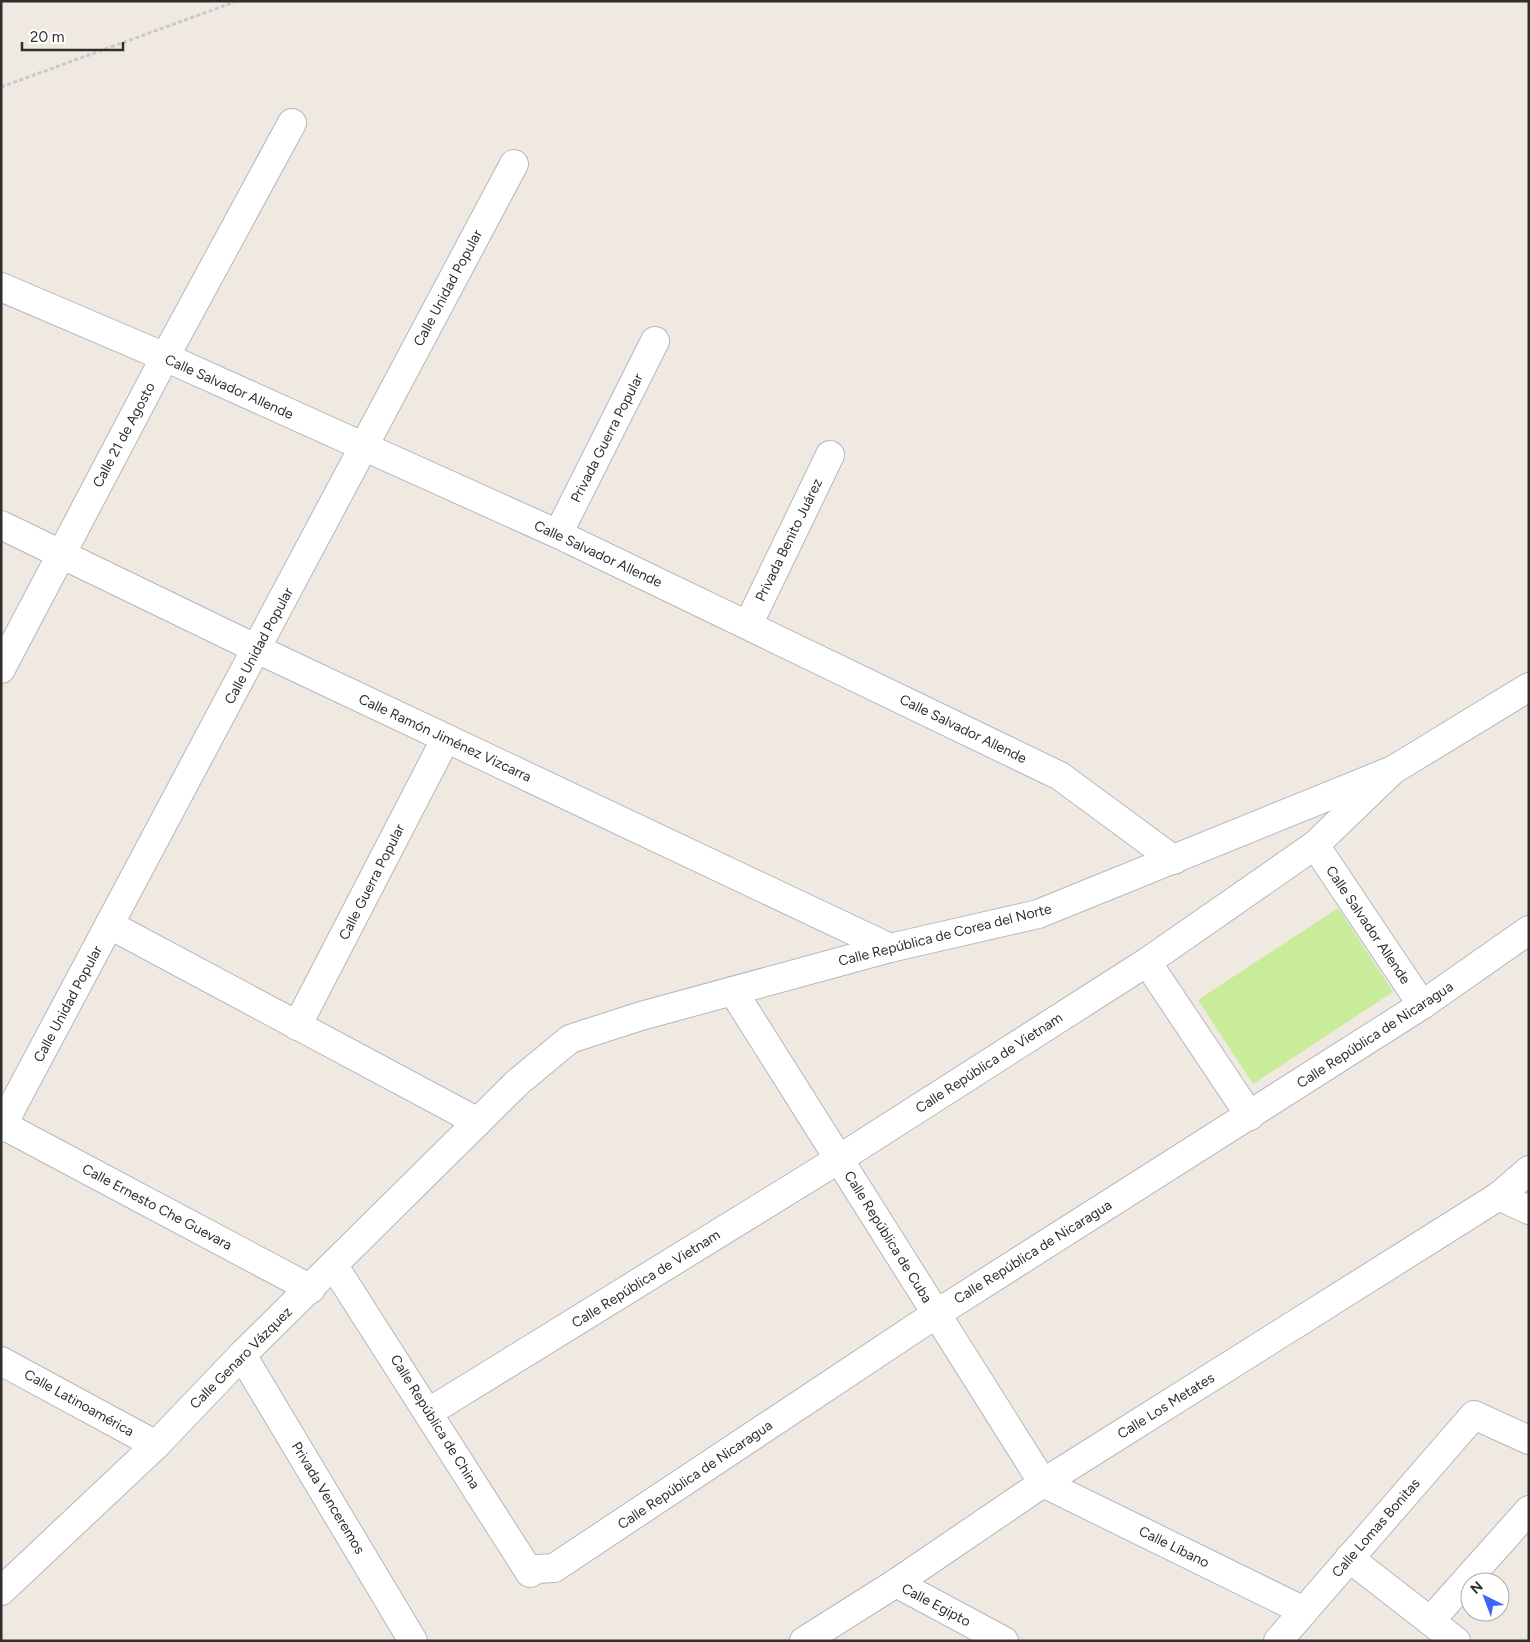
<svg xmlns="http://www.w3.org/2000/svg" width="1530" height="1642" font-family="Figtree,sans-serif">
<rect width="100%" height="100%" fill="#efe9e1"/>
<polygon fill="#c9ec9a" points="1338,908 1393,992 1253,1084 1198,1000"/>
<g fill="none" stroke-linecap="round" stroke-linejoin="round">
<g stroke="#b4b7c1" stroke-width="30">
<g id="minor">
<polyline points="1,287 165,357 558,534 1060,776 1174,860"/>
<polyline points="1,525 257,649 890,948"/>
<polyline points="558,534 655,341"/>
<polyline points="748,625 830,455"/>
<polyline points="1,669 165,357 292,123"/>
<polyline points="1315,845 1422,1005"/>
<polyline points="110,925 478,1122"/>
<polyline points="1147,962 1250,1116"/>
<polyline points="733,991 1043,1483 1304,1611"/>
<polyline points="297,1026 446,738"/>
<polyline points="3,1125 311,1289"/>
<polyline points="1,1128 514,164"/>
<polyline points="1499,1196 1529,1210"/>
<polyline points="334,1266 530,1573 537,1569 554,1568 936,1314 1422,1005 1529,930"/>
<polyline points="242,1355 413,1641"/>
<polyline points="1,1361 156,1445"/>
<polyline points="429,1412 839,1159 1147,962 1315,845 1393,770 1529,687"/>
<polyline points="1349,1558 1456,1641"/>
<polyline points="896,1583 1004,1641"/>
<polyline points="1,1591 156,1445 242,1355 518,1082 570,1039 641,1016 890,948 1038,914 1393,770"/>
<polyline points="1430,1621 1529,1510"/>
<polyline points="804,1641 896,1583 1043,1483 1499,1196 1529,1170"/>
<polyline points="1278,1641 1474,1415 1529,1440"/>
</g>
</g>
<polyline stroke="#c9c9c9" stroke-width="3" stroke-dasharray="4 2.5" stroke-linecap="butt" points="1,87 237,1"/>
<use href="#minor" stroke="#fff" stroke-width="28"/>
</g>
<g text-anchor="middle" dominant-baseline="central" stroke-width="4" stroke-linejoin="round" paint-order="stroke">
<g font-size="14" fill="#2e2e2e" stroke="#fff">
<text transform="translate(448 288) rotate(-62)">Calle Unidad Popular</text>
<text transform="translate(229 387) rotate(24)">Calle Salvador Allende</text>
<text transform="translate(124 435) rotate(-62)">Calle 21 de Agosto</text>
<text transform="translate(607 438) rotate(-63)">Privada Guerra Popular</text>
<text transform="translate(789 540) rotate(-64)">Privada Benito Juárez</text>
<text transform="translate(598 554) rotate(25)">Calle Salvador Allende</text>
<text transform="translate(259 646) rotate(-62)">Calle Unidad Popular</text>
<text transform="translate(963 729) rotate(26)">Calle Salvador Allende</text>
<text transform="translate(445 738) rotate(25)">Calle Ramón Jiménez Vizcarra</text>
<text transform="translate(372 882) rotate(-63)">Calle Guerra Popular</text>
<text transform="translate(1368 925) rotate(56)">Calle Salvador Allende</text>
<text transform="translate(945 935) rotate(-14)">Calle República de Corea del Norte</text>
<text transform="translate(68 1004) rotate(-62)">Calle Unidad Popular</text>
<text transform="translate(1375 1035) rotate(-33)">Calle República de Nicaragua</text>
<text transform="translate(989 1063) rotate(-33)">Calle República de Vietnam</text>
<text transform="translate(157 1207) rotate(28)">Calle Ernesto Che Guevara</text>
<text transform="translate(888 1237) rotate(58)">Calle República de Cuba</text>
<text transform="translate(1033 1252) rotate(-32)">Calle República de Nicaragua</text>
<text transform="translate(646 1279) rotate(-32)">Calle República de Vietnam</text>
<text transform="translate(241 1358) rotate(-45)">Calle Genaro Vázquez</text>
<text transform="translate(79 1403) rotate(29)">Calle Latinoamérica</text>
<text transform="translate(1166 1406) rotate(-32)">Calle Los Metates</text>
<text transform="translate(435 1422) rotate(58)">Calle República de China</text>
<text transform="translate(695 1475) rotate(-34)">Calle República de Nicaragua</text>
<text transform="translate(328 1498) rotate(59)">Privada Venceremos</text>
<text transform="translate(1376 1528) rotate(-49)">Calle Lomas Bonitas</text>
<text transform="translate(1174 1547) rotate(26)">Calle Líbano</text>
<text transform="translate(936 1605) rotate(28)">Calle Egipto</text>
</g>
</g>
<rect width="1530" height="1642" fill="none" stroke="#2e2e2e" stroke-width="5"/>
<g transform="translate(1485 1597) rotate(318)"><circle r="24" fill="#ffffff" stroke="#ababab"/>
<path d="M0-4L9 19L0 12L-9 19Z" fill="#4264fb"/>
<text y="-8" font-size="14" font-weight="bold" text-anchor="middle" fill="#2e2e2e">N</text>
</g>
<path d="M22 42v8h101v-8" fill="none" stroke="#2e2e2e" stroke-width="2.5"/>
<text x="30" y="42" font-size="15" fill="#2e2e2e" stroke="#ffffff" stroke-width="4" paint-order="stroke">20 m</text>
</svg>
